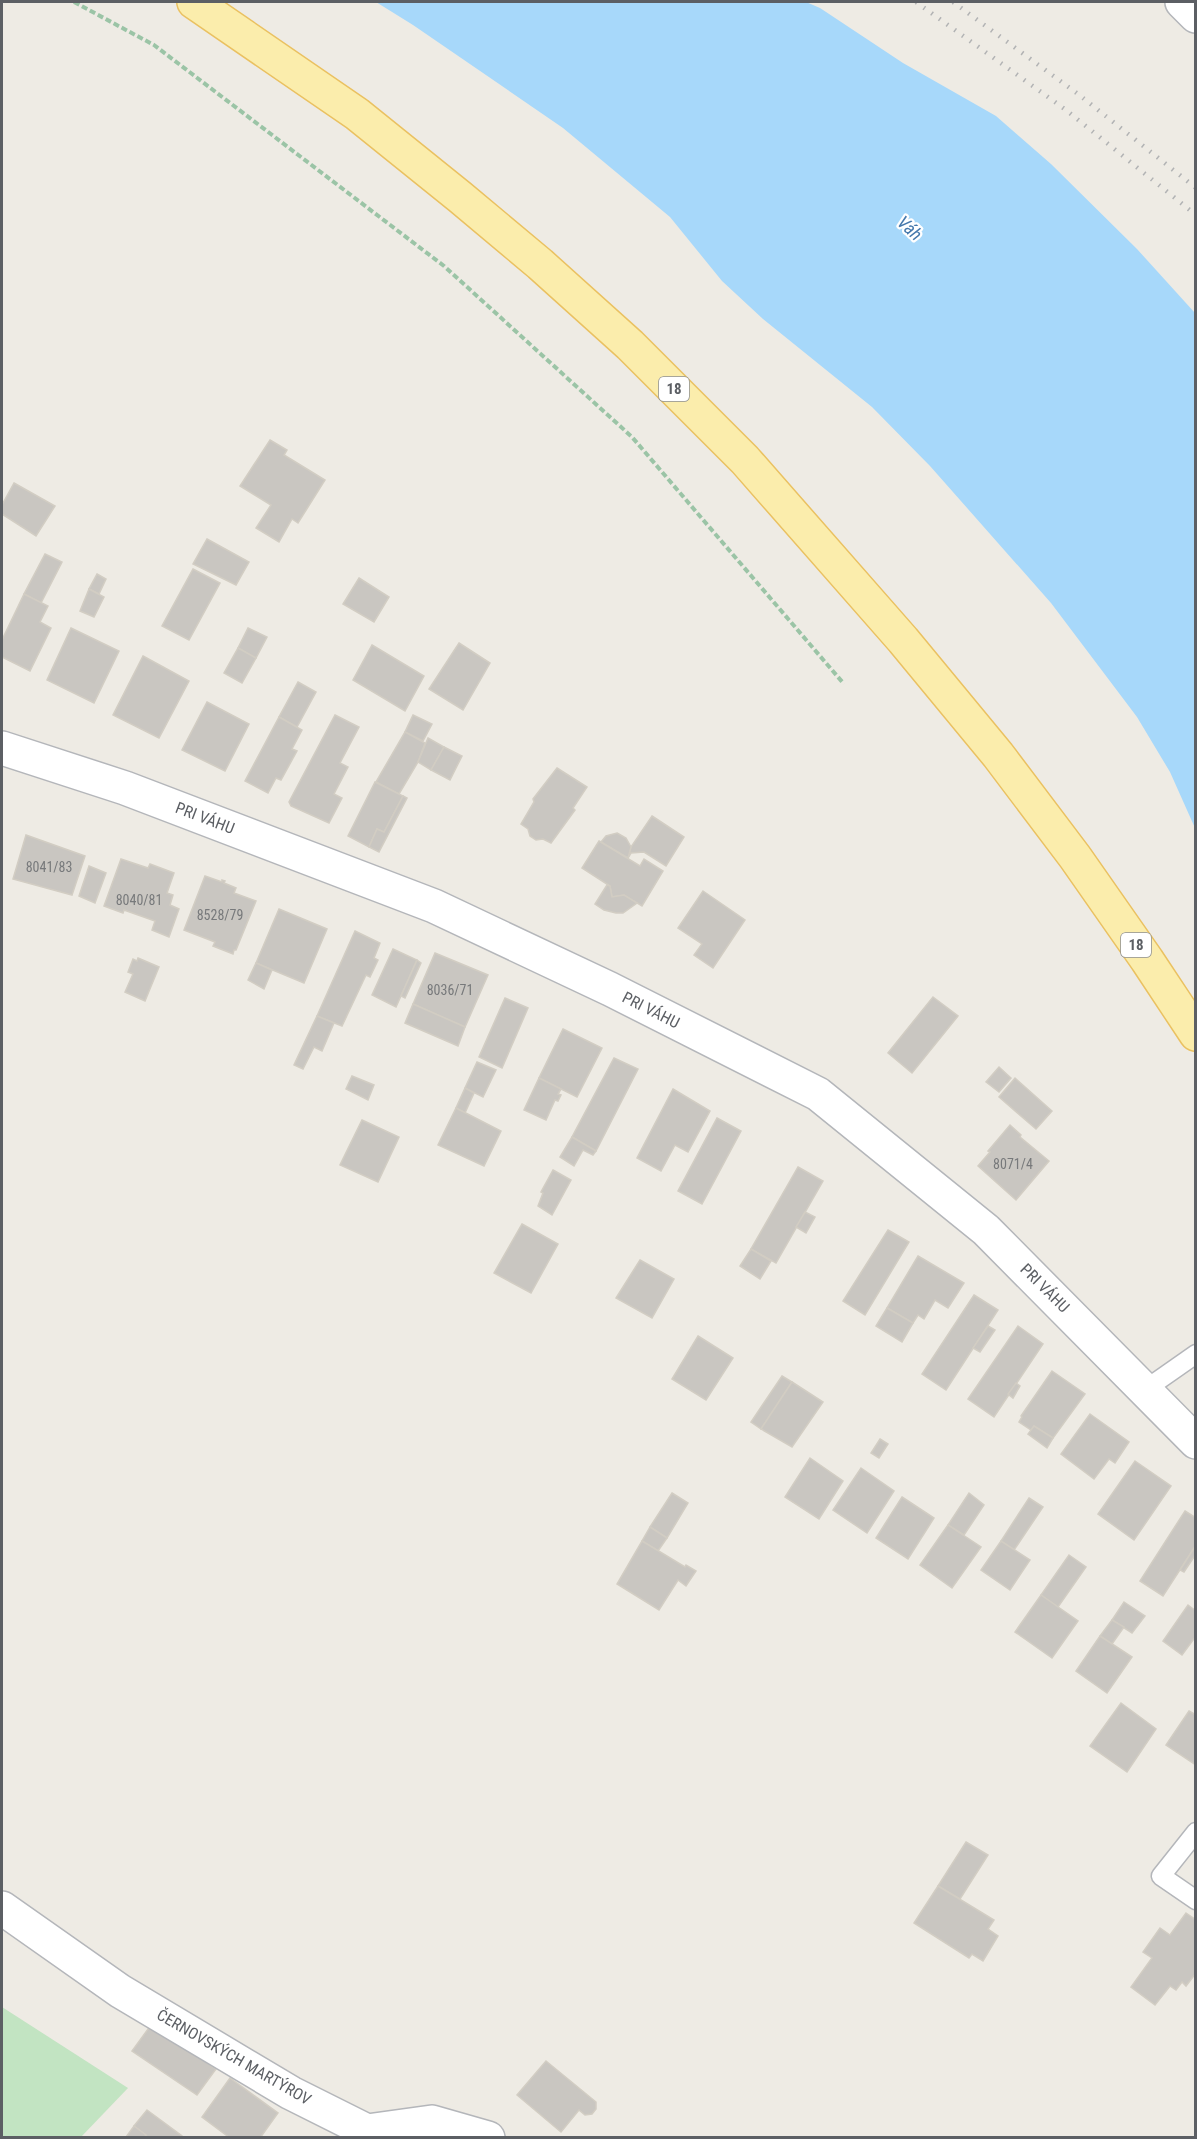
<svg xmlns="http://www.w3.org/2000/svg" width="1197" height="2139" font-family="'Roboto Condensed',sans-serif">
<rect width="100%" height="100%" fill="#eeebe4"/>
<polygon fill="#c2e4c2" points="2,2007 128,2088 81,2137 2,2137"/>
<polygon fill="#a7d8fa" points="376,2 806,2 820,8 903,63 996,116 1051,164 1137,249 1195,313 1195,828 1170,772 1137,717 1051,603 930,466 872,407 763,319 722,281 670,217 563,128 413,25"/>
<g fill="#c9c6c1" stroke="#d2cdc3" stroke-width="1.5">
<polygon points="270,440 287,450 284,455 325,480 298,523 292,519 279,542 256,528 271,505 240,486"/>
<polygon points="14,483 55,506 36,536 2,514 2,505"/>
<polygon points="207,539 249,562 236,585 193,564"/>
<polygon points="45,554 62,562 41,603 24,594"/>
<polygon points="193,569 220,583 189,640 162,626"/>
<polygon points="97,574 106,579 99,594 89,589"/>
<polygon points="359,578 389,597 374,622 343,604"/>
<polygon points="89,589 104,597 94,617 80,611"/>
<polygon points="24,594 48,606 40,622 51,628 30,671 2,657 2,640"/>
<polygon points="71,628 119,651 94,703 47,680"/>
<polygon points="248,628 267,637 256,658 238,648"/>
<polygon points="459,643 490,663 463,710 429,689"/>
<polygon points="372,645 424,676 405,711 353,680"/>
<polygon points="238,648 256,658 242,683 224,673"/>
<polygon points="143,656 189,681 159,738 113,715"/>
<polygon points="298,682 316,692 297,727 279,717"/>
<polygon points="207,702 249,724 225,771 182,750"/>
<polygon points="335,715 359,727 340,763 348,767 334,794 342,798 329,823 291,806 289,802"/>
<polygon points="413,715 432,724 423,741 405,732"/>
<polygon points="279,717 302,730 292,749 297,751 281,780 276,778 268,793 245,781"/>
<polygon points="405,732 425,743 418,762 399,794 376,782"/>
<polygon points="428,738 444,747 431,770 418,762"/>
<polygon points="444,747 462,756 450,780 431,770"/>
<polygon points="557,768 587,787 573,808 575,810 551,843 543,839 536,840 530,836 528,829 521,824 534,802 533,799"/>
<polygon points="375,782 403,796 384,832 377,829 369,847 348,836"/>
<polygon points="403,796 407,798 379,852 369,847 377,829 384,832"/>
<polygon points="652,816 684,837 666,866 644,852 631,853 628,858 631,847"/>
<polygon points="617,833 626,838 631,847 628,858 601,842 606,836"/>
<polygon points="26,835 85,856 72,895 13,879"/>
<polygon points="599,841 640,866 644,859 663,871 642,906 624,895 612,897 610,886 582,868"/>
<polygon points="121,859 148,868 150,864 174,873 167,893 173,895 170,905 179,909 169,937 152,930 155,921 124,910 123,913 104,906"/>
<polygon points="89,866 106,873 95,903 79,896"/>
<polygon points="205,876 222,882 222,880 225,881 224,883 236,888 234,893 256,901 236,950 234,950 233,954 213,946 215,942 184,930"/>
<polygon points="607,885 610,886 612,897 624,895 637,903 623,913 616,913 604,910 595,904"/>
<polygon points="703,891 745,920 713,968 694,955 702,944 678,928"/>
<polygon points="279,909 327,929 304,983 256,963"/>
<polygon points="355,931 380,943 374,958 378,960 370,977 366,975 342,1026 317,1016"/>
<polygon points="393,949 417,960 396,1007 372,995"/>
<polygon points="435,953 488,975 465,1027 413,1004"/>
<polygon points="138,958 159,967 145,1001 125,992 133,974 128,972 133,959 137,961"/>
<polygon points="417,960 421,963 405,998 401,996"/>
<polygon points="256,963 272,970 264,989 248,980"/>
<polygon points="933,997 958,1016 912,1073 888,1053"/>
<polygon points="505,998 528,1008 502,1068 479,1057"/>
<polygon points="413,1004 465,1027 458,1046 405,1023"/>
<polygon points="317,1016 334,1023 322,1051 314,1047 303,1069 294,1065"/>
<polygon points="563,1029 602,1048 577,1097 539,1078"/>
<polygon points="614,1058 638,1069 596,1151 572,1137"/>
<polygon points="477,1062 496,1070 483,1097 465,1088"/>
<polygon points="999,1067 1011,1078 999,1092 986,1082"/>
<polygon points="352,1076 374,1085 368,1100 346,1089"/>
<polygon points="539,1078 561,1089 558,1094 561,1095 558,1101 555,1100 546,1120 524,1110"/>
<polygon points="1015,1078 1052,1111 1036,1129 999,1097"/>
<polygon points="465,1088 474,1093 465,1113 456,1108"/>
<polygon points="673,1089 710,1111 688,1152 675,1145 661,1171 637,1158"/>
<polygon points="456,1108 501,1131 484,1166 438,1145"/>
<polygon points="717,1118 741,1131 702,1204 678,1191"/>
<polygon points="362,1120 399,1137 378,1182 340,1165"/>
<polygon points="1010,1125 1021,1135 1020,1137 1049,1161 1016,1200 978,1166 990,1152 988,1151"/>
<polygon points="572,1137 596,1151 593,1155 583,1150 574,1166 560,1157"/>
<polygon points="798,1167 823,1181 776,1263 751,1249"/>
<polygon points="553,1170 571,1180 552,1215 538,1206 543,1193 541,1192"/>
<polygon points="805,1212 815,1217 806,1233 796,1227"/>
<polygon points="522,1224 558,1244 531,1293 494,1273"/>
<polygon points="888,1230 909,1242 865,1315 843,1301"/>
<polygon points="751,1249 771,1261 760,1279 740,1266"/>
<polygon points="918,1256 964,1283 948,1308 935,1300 924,1319 918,1315 913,1323 887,1308"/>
<polygon points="640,1260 674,1279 652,1318 616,1298"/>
<polygon points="974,1295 998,1310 946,1390 922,1374"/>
<polygon points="887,1308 913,1323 902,1342 876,1326"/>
<polygon points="988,1326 995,1330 980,1352 973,1348"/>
<polygon points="1018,1326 1043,1344 994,1417 968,1399"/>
<polygon points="698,1336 733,1358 706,1400 672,1379"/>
<polygon points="1052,1371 1085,1394 1053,1438 1034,1426 1031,1430 1019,1422 1022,1417 1021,1416"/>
<polygon points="782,1376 792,1382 761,1429 751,1422"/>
<polygon points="792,1382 823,1402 792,1447 761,1429"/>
<polygon points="1016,1383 1020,1386 1013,1398 1008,1394"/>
<polygon points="1090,1414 1129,1442 1115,1463 1109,1459 1094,1479 1061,1454"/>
<polygon points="1034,1426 1053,1438 1047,1448 1028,1434"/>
<polygon points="880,1439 888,1444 879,1458 871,1453"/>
<polygon points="810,1458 843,1481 819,1519 785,1497"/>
<polygon points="1135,1461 1171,1486 1134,1540 1098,1514"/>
<polygon points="861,1468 894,1491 867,1533 833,1510"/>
<polygon points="672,1493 688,1503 667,1538 650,1527"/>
<polygon points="969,1493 984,1505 964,1535 948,1525"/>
<polygon points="902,1497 934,1518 908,1559 876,1538"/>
<polygon points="1029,1498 1043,1507 1014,1550 1001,1541"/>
<polygon points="1185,1511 1196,1518 1196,1545 1163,1596 1140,1581"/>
<polygon points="948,1525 981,1547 952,1588 920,1565"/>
<polygon points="650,1527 667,1538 658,1551 642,1541"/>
<polygon points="642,1541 685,1567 686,1565 696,1571 686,1586 678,1580 659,1610 617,1584"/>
<polygon points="1001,1541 1030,1560 1010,1590 981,1570"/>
<polygon points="1196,1545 1196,1554 1184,1572 1180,1570"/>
<polygon points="1069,1555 1086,1567 1058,1607 1041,1595"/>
<polygon points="1041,1595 1078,1621 1052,1658 1015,1632"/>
<polygon points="1124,1602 1145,1616 1132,1633 1112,1620"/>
<polygon points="1188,1605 1196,1611 1196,1636 1182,1655 1163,1641"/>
<polygon points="1112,1620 1124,1627 1112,1644 1100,1636"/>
<polygon points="1100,1636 1132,1657 1107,1693 1076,1671"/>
<polygon points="1121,1703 1156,1729 1127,1772 1090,1746"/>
<polygon points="1189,1711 1196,1715 1196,1765 1166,1745"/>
<polygon points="966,1842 988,1855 960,1899 938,1886"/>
<polygon points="938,1886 994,1920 988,1929 998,1936 983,1961 972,1954 969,1958 914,1923"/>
<polygon points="1186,1913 1196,1920 1196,1973 1186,1986 1182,1982 1176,1990 1170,1986 1155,2005 1131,1987 1152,1958 1143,1952 1160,1928 1170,1935"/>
<polygon points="151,2025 216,2069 197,2095 132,2051"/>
<polygon points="546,2061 596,2102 596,2109 592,2114 585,2115 579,2110 561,2132 517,2095"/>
<polygon points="230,2078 278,2113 260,2138 230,2138 202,2117"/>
<polygon points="147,2110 182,2136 182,2138 149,2138 134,2126"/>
<polygon points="134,2126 146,2135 144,2138 126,2137"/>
</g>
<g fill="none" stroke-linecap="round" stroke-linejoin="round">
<g stroke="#b4b6ba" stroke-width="21">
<g id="service">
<polyline points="1146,1389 1196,1354"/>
<polyline points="1196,1832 1161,1876 1196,1900"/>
</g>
</g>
<g stroke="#b4b6ba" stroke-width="36">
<g id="minor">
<polyline points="2,748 125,788 434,906 610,989 818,1094 986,1230 1196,1442"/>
<polyline points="2,1908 120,1991 291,2093 367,2131 432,2122 488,2138"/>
</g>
</g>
<g stroke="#b4b6ba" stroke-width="36">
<polyline id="tertiary" points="1182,2 1196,16"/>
</g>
<g stroke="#eac161" stroke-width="36">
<polyline id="primary" points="194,2 357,114 460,197 540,264 630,345 745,460 903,640 998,755 1075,857 1147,960 1196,1034"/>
</g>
<polyline stroke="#9bc4a6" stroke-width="4" stroke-dasharray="6 3" stroke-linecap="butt" points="74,2 154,45 444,266 632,437 844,684"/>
<use href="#service" stroke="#fff" stroke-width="18"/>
<use href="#minor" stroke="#fff" stroke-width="33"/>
<use href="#tertiary" stroke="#fff" stroke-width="33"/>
<use href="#primary" stroke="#fbedac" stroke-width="33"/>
<g stroke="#b2b3b4" stroke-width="4.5" stroke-dasharray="1.5 8" stroke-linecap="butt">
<polyline points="916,2 1066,110 1196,215"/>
<polyline points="953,2 1078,94 1196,188"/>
</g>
</g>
<g text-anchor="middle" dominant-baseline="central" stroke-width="4.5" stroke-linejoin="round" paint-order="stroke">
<g font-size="14" fill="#77797b">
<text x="49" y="867">8041/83</text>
<text x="139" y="900">8040/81</text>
<text x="220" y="915">8528/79</text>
<text x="450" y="990">8036/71</text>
<text x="1013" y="1164">8071/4</text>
</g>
<g fill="#fff" stroke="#8d8f92" stroke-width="1.5">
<rect x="659" y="377" width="30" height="24" rx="4.5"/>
<rect x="1121" y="933" width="30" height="24" rx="4.5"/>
</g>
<g font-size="15" font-weight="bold" fill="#5c5f64">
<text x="674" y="389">18</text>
<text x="1136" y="945">18</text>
</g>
<g font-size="16" fill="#5c5f64" stroke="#fff">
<text transform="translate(205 818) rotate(21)">PRI VÁHU</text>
<text transform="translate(651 1010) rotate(27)">PRI VÁHU</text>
<text transform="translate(1045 1288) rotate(45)">PRI VÁHU</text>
<text transform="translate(234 2057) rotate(30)">ČERNOVSKÝCH MARTÝROV</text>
</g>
<g font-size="18" font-style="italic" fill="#4578ac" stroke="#fff">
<text transform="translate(910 228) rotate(42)">Váh</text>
</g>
</g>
<rect width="1197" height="2139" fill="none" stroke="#5c5f64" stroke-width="6"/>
</svg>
